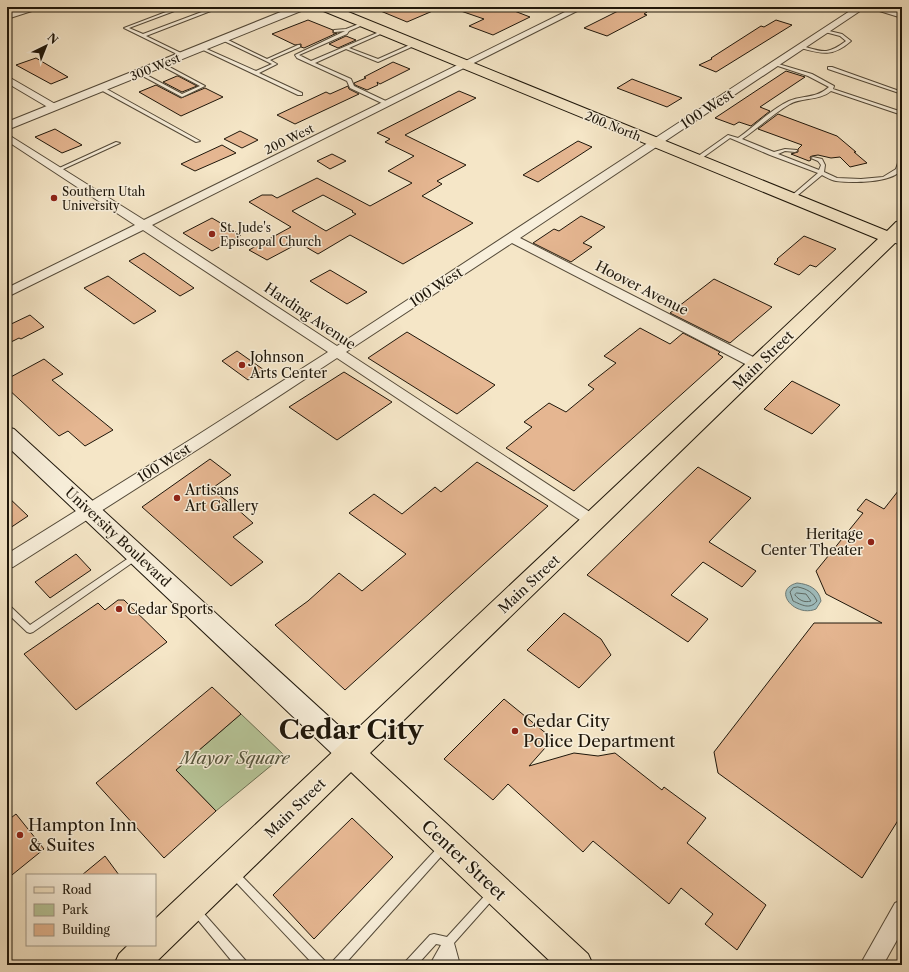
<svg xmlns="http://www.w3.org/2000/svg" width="909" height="972" font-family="'Libre Caslon Text',serif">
<rect width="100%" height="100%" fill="#f5e6c7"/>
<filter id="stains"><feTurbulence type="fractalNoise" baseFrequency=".005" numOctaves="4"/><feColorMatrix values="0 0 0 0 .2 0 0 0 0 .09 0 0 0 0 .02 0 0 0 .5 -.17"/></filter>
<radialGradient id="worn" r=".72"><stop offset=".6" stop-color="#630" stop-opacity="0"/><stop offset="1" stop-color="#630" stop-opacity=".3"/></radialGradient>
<polygon fill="#b7c699" stroke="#6a6e52" points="241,714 284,755 216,811 176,770"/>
<path fill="#9fbdbe" stroke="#6b7a76" d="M797,583C809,584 819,589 821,601L816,609C795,618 771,590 797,583Z"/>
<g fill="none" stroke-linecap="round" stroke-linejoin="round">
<g stroke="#5e6a64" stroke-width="1">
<path d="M798,587C807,589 813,592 817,601C810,610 802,605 793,601L790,592L793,588Z"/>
<path d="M797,593L806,594L811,601C804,603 799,600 795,595Z"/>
</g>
</g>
<g fill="#e5b691" stroke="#1e160a" fill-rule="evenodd">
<polygon points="371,7 442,7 407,22"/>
<polygon points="456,7 504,7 530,17 493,35 469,26 484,19 455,9"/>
<polygon points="631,7 647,12 644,14 647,15 607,36 584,28 624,8"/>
<polygon points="308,20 333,30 333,33 337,33 304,48 301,47 301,44 295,45 272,34"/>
<polygon points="776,20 792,25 716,72 699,65 712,59 711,58 761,26 764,27"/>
<polygon points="346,36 356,40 338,48 329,44"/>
<polygon points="36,58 68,77 51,84 16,65"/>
<polygon points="393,62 410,69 380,84 377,82 378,85 367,90 355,85 354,83 366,78 364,77"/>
<polygon points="786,71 805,77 760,107 770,111 751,126 739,122 734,125 715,118"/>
<polygon points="177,76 178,76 197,86 182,92 163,82"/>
<polygon points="632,79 682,98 667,107 617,88"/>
<polygon points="156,85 181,98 205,88 223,97 181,116 139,92"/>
<polygon points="348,86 349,89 359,94 295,124 277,115 326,92 330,94"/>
<path d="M459,91L476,98L405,135L466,165L437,181L442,184L422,196L473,223L403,264L350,235L318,254L299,243L267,260L249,250L291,227L249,202L262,195H272L277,198L317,178L370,206L412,183L388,171L414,156L385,142L390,139L377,133ZM323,195L353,211L352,212L356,214L326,231L292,211Z"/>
<polygon points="778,114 837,136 856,152 854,152 867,163 850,167 840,157 831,158 818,155 812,156 810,157 811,160 809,161 791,154 798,152 798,149 802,145 758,129"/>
<polygon points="55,129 82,145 62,153 35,137"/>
<polygon points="240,131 258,140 242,148 224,139"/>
<polygon points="578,141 592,147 538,182 523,175"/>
<polygon points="222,145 236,153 195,171 181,164"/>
<polygon points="332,154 346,161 330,169 317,161"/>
<polygon points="581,216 605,227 583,243 592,247 571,262 533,243 554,229 559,231"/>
<polygon points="212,218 241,235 212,251 183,233"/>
<polygon points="804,236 836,249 816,267 810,265 799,275 774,264 778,260 777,259"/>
<polygon points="144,253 194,288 180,296 129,261"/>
<polygon points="330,270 367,292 347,304 310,281"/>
<polygon points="108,276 156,311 134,324 84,288"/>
<polygon points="714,279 772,307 730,343 670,313"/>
<polygon points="30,315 44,327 21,339 19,338 7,344 7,326"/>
<polygon points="640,328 670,344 683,333 720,352 718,354 723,357 574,491 506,448 532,427 524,422 549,403 566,412 594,389 588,385 616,363 604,356"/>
<polygon points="407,332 495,385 457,414 368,358"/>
<polygon points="237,351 264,370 248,380 222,361"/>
<polygon points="44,359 63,374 52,380 113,430 85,446 68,431 59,436 7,388 7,379"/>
<polygon points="344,372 392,402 337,440 289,407"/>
<polygon points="792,381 840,405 812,434 764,409"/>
<polygon points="210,459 231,475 211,489 235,507 253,523 233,537 263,562 231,586 142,507"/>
<polygon points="477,462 548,506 345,690 275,625 308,601 339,573 362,591 406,554 349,513 374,494 402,514 435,487 441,492"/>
<polygon points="698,467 751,498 709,542 756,571 742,587 703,562 671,595 708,619 688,642 587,575"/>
<polygon points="902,486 902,814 862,878 718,773 714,752 814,623 882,623 826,594 816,571 863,513 857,510 866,499 884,509"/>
<polygon points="7,496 28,516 7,530"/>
<polygon points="76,554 91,570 50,598 35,582"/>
<polygon points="118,600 124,600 167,642 76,710 24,654 98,603 105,610"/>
<polygon points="564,613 601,639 611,655 579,688 527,650"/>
<polygon points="212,687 241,714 176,770 216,811 164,858 96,783"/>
<polygon points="504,699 553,739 529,766 574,753 598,756 615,753 662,790 664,787 706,818 687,843 766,905 737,950 705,924 713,914 681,888 669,904 593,841 583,852 508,784 493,800 444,759"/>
<polygon points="16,814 44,849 7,879 7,821"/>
<polygon points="352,818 393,857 314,939 273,895"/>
<polygon points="105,856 119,875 82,875"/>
</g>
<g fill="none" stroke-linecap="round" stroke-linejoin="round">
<g stroke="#544a39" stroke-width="2">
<g id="service">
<polygon points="179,7 185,7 129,28 143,34 215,7 221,7 146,36 183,54 183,56 181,56 124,28"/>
<polygon points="364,22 366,23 365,24 349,31 347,34 299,55 311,61 384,30 385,30 385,32 349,48 378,59 414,43 416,43 416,45 378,62 346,49 315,63 351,79 354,86 390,103 390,105 386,105 350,88 347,81 297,58 295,55 345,31 335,32 334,32 334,30 346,29"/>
<path d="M825,30L842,34L851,41C833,57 822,54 801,48L800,47L802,46C823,52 827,55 846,41L840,36L825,32Z"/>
<polygon points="222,38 224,38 267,59 298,45 300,45 300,47 270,60 277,64 259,73 302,93 302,95 298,95 199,48 202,47 256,71 272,64 222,40"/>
<polygon points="160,63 162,63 205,86 182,97 137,73 141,72 182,94 200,86 160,65"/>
<path d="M775,63L812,74L834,86L833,89L902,112V115L831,91C819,101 803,97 790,104C773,114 758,128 742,139L774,152L785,149L797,150V151L795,152L785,151L778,154L819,170L821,165L818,161L811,158L813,157L822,159L825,165L824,172L837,178L861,179L883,177L896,169L900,157L902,156C902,160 903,167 900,171C890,183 851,183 836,181C831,180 826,177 822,175L792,200L790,199V197L818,173L770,155L730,138L698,161H694V159L728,135L738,138C755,126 770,110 789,101C803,95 816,99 829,87L808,76L775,65Z"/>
<polygon points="828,67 832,67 902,92 902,94 828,69"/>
<polygon points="99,87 103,87 200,141 196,142 99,89"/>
<polygon points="116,142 120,143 59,171 55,170"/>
<polygon points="136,553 139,554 140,556 139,558 33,632 30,633 27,632 7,613 7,605 10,606 30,625"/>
<polygon points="443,843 446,845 448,848 446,851 344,965 332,965 333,961 440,845"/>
<polygon points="234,869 237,871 325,961 326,965 314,965 231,877 229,874 231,871"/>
<polygon points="492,889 495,891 497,894 495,897 454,943 460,965 443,965 443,960 441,965 433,965 432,961 441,945 436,944 417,965 405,965 406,961 430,935 434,934 447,937 489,891"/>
<polygon points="196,906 199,908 246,961 247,965 235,965 193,914 191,911 193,908"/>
</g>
</g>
<g stroke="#544a39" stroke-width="2">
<g id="minor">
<polygon points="27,7 39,7 38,9 7,19 7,13"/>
<polygon points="575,7 585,7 152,225 337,346 856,7 866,7 520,238 763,362 765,365 763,368 758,369 753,368 512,243 346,352 599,518 602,522 599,526 594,528 589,526 337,358 203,446 13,567 7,568 7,554 193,438 328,352 143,230 7,297 7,288 135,225 7,141 7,134 144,220"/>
<polygon points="872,7 885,7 902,12 902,18 873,9"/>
<polygon points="7,76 57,105 59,107 57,109 51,109 7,83"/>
<polygon points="890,235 902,238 902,245 886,240 884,238 886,236"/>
<polygon points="902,900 902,931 883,965 860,965 895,903"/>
</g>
</g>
<g stroke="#544a39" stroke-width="2">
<polygon id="tertiary" points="293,7 307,7 306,9 7,130 7,122"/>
</g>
<g stroke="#1e160a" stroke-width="2">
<polygon id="secondary" points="7,427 14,429 360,745 364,754 360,763 351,766 342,763 7,446"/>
</g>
<g stroke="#1e160a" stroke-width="2">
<polygon id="primary" points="319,7 336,7 887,231 896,222 902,221 902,235 896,242 370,753 588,954 593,965 554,965 351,772 153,965 114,965 119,954 128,945 155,945 155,919 878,239 321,10"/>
</g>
<use href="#service" fill="#f8efdb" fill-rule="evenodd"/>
<use href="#minor" fill="#f8efdb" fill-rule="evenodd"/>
<use href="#tertiary" fill="#f8efdb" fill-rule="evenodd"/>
<use href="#secondary" fill="#f8efdb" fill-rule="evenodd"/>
<use href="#primary" fill="#f5e6c7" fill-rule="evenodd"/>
</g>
<g fill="#8f2418" stroke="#f8efdb" stroke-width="1.5">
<circle cx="54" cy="198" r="4"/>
<circle cx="212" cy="234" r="4"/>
<circle cx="242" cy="365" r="4"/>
<circle cx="177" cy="498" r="4"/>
<circle cx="871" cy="542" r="4"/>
<circle cx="119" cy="609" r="4"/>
<circle cx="515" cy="731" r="4"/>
<circle cx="20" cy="835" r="4"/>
</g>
<g text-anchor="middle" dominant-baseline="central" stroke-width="3" stroke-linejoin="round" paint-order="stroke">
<g font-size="12" fill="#1e160a" stroke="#f8efdb">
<text transform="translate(155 67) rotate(-22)">300 West</text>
<text transform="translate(613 126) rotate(22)">200 North</text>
<text transform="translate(289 139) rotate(-26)">200 West</text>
</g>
<g font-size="12" fill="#1e160a" stroke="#f8efdb" text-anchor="start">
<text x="62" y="191">Southern Utah<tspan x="62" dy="14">University</tspan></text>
<text x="220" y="227">St. Jude's<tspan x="220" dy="14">Episcopal Church</tspan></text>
</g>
<g font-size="14" fill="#1e160a" stroke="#f8efdb">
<text transform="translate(707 109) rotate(-33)">100 West</text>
<text transform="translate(436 287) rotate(-33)">100 West</text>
<text transform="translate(642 288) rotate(27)">Hoover Avenue</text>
<text transform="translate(310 316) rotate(34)">Harding Avenue</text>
<text transform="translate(763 360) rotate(-44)">Main Street</text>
<text transform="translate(164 463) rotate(-32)">100 West</text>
<text transform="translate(118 537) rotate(43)">University Boulevard</text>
<text transform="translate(529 584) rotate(-43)">Main Street</text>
<text transform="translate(295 808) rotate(-44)">Main Street</text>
</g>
<g font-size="14" fill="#1e160a" stroke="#f8efdb" text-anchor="start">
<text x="250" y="357">Johnson<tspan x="250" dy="16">Arts Center</tspan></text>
<text x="185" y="490">Artisans<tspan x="185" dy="16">Art Gallery</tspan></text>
<text x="863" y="534" text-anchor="end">Heritage<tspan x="863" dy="16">Center Theater</tspan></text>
<text x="127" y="609">Cedar Sports</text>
</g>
<g font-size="17" fill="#1e160a" stroke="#f8efdb" text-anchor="start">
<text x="523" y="721">Cedar City<tspan x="523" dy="20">Police Department</tspan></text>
<text x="28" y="825">Hampton Inn<tspan x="28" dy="20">&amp; Suites</tspan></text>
</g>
<g font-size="17" font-style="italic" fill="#54543c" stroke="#f8efdb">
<text x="235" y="758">Mayor Square</text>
</g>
<g font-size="17" fill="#1e160a" stroke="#f8efdb">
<text transform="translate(464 860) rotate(43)">Center Street</text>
</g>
<g font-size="26" font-weight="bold" fill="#1e160a" stroke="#f8efdb">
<text x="351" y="730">Cedar City</text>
</g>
</g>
<rect width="909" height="972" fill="none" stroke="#f5e6c7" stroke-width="24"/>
<rect x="8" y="8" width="893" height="956" fill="none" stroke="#1e160a" stroke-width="2"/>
<rect x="12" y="12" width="885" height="948" fill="none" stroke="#1e160a"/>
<rect x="26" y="874" width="130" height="72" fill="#f8efdb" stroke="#a19887"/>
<rect x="34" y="887" width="20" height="6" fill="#f5e6c7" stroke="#a19887"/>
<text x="62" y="894" font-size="12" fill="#1e160a">Road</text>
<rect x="34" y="904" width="20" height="12" fill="#b7c699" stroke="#a19887"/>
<text x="62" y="914" font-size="12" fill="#1e160a">Park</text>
<rect x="34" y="924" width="20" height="12" fill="#e5b691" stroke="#a19887"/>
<text x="62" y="934" font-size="12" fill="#1e160a">Building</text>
<g transform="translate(46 46) rotate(43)" stroke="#f8efdb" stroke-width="3" paint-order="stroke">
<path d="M0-3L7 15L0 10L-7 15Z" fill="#1e160a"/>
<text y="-6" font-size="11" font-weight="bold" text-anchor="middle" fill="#1e160a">N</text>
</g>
<rect width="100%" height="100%" filter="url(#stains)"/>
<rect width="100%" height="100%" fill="url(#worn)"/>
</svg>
